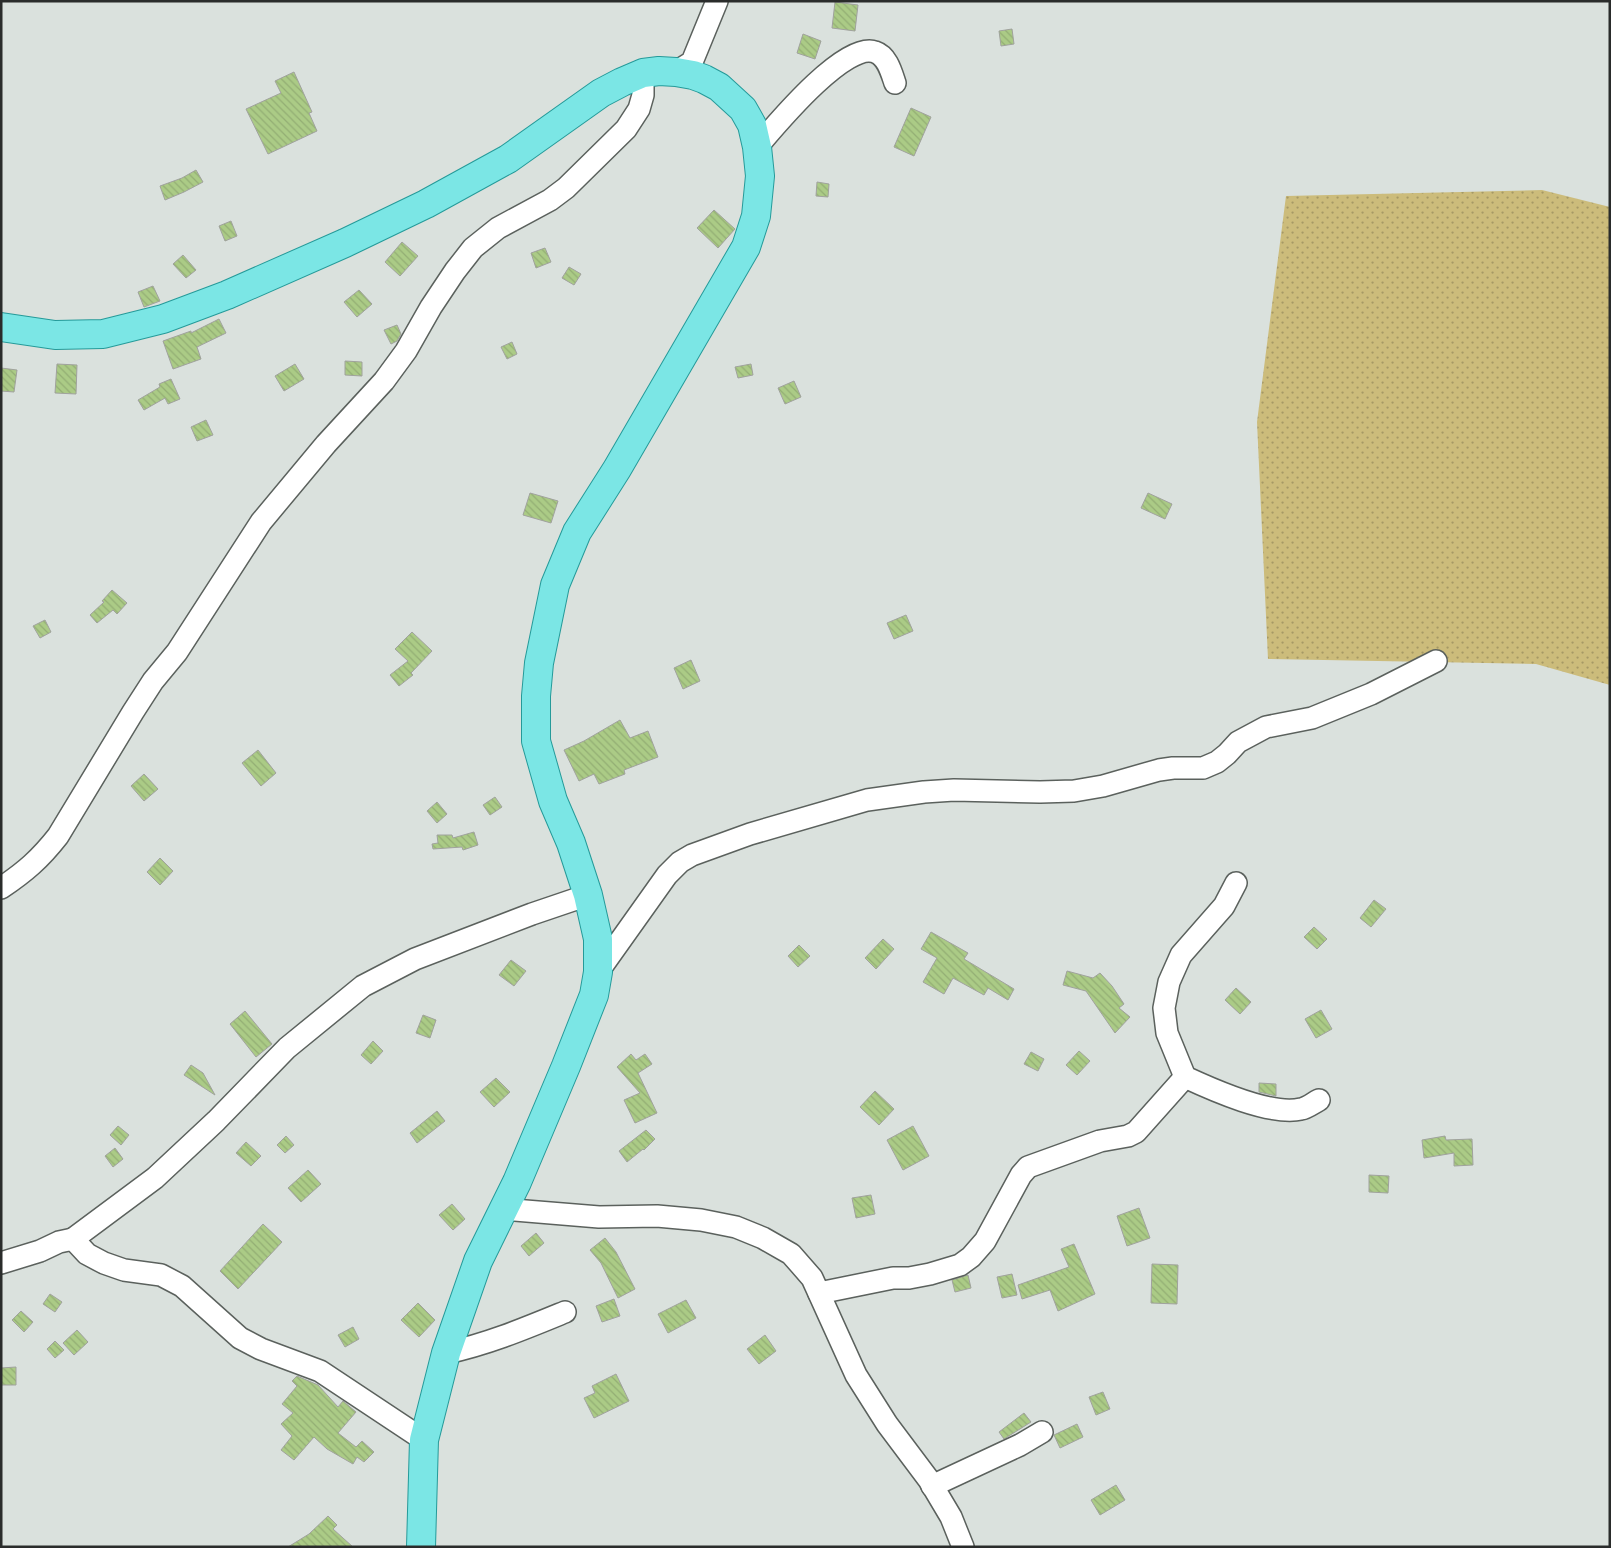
<svg xmlns="http://www.w3.org/2000/svg" width="1611" height="1548" font-family="Quicksand,sans-serif">
<defs>
<pattern id="grass-dots" width="8" height="8" patternUnits="userSpaceOnUse" patternTransform="scale(1.25)"><rect width="8" height="8" fill="#ccbc7b"/><path d="M2 2h.1M6 6h.1" fill="none" stroke="#a69965" stroke-width="1.8" stroke-linecap="round"/></pattern>
<pattern id="building-back-hatch" width="6" height="6" patternUnits="userSpaceOnUse" patternTransform="scale(1.25)"><rect width="6" height="6" fill="#abcb86"/><path d="M-1 5l2 2M0 0l6 6M5-1l2 2" fill="none" stroke="#93ae74"/></pattern>
</defs>
<rect width="100%" height="100%" fill="#dae1dd"/>
<polygon fill="url(#grass-dots)" points="1542,190 1610,207 1610,685 1536,664 1268,659 1257,422 1286,196"/>
<g fill="url(#building-back-hatch)" stroke="#a0a29d">
<polygon points="835,2 858,5 855,31 832,28"/>
<polygon points="1012,29 1014,44 1001,46 999,31"/>
<polygon points="803,34 821,41 815,59 797,53"/>
<polygon points="294,72 312,112 309,113 317,131 268,154 246,109 281,93 275,81"/>
<polygon points="911,108 931,117 914,156 894,147"/>
<polygon points="196,170 203,182 184,192 165,200 160,186 182,178"/>
<polygon points="817,182 829,184 828,197 816,196"/>
<polygon points="714,210 735,229 718,248 697,228"/>
<polygon points="231,221 237,236 225,241 219,226"/>
<polygon points="402,242 418,256 400,276 385,262"/>
<polygon points="545,248 551,262 536,268 531,253"/>
<polygon points="183,255 196,270 186,278 173,264"/>
<polygon points="569,267 581,274 574,285 562,278"/>
<polygon points="153,286 160,301 144,307 138,292"/>
<polygon points="359,290 372,304 357,317 344,302"/>
<polygon points="219,319 226,333 197,347 201,359 173,369 163,341 191,331 191,333"/>
<polygon points="397,325 401,334 397,341 391,344 384,330"/>
<polygon points="512,342 517,354 507,359 501,347"/>
<polygon points="345,361 362,362 362,376 345,375"/>
<polygon points="57,364 77,365 76,394 55,393"/>
<polygon points="295,364 304,379 284,391 275,376"/>
<polygon points="751,364 753,375 738,378 735,367"/>
<polygon points="1,368 17,370 14,392 1,391"/>
<polygon points="171,379 180,399 168,404 165,398 144,410 138,400 160,387 159,384"/>
<polygon points="794,381 801,397 785,404 778,388"/>
<polygon points="206,420 213,435 197,441 191,427"/>
<polygon points="530,493 558,501 551,523 523,515"/>
<polygon points="1148,493 1172,504 1165,519 1141,508"/>
<polygon points="112,590 127,603 117,614 113,610 97,623 90,615 104,602 102,601"/>
<polygon points="906,615 913,631 894,639 887,623"/>
<polygon points="45,620 51,632 40,638 33,626"/>
<polygon points="412,632 432,651 411,673 413,675 399,686 390,675 408,661 395,649"/>
<polygon points="691,660 700,681 683,689 674,668"/>
<polygon points="620,720 630,738 648,731 658,757 624,770 625,774 599,784 594,774 579,781 564,750 584,741"/>
<polygon points="258,750 276,773 261,786 242,763"/>
<polygon points="144,774 158,789 144,801 131,786"/>
<polygon points="495,797 502,807 490,815 483,805"/>
<polygon points="437,802 447,814 437,823 427,811"/>
<polygon points="474,832 478,845 463,850 462,847 433,849 432,844 438,843 437,835 452,835 453,838"/>
<polygon points="160,858 173,871 160,885 147,872"/>
<polygon points="1374,900 1386,909 1371,927 1360,918"/>
<polygon points="1314,927 1327,939 1317,949 1304,937"/>
<polygon points="931,932 968,953 964,959 1014,989 1008,1000 988,988 984,995 953,978 944,994 923,982 937,958 921,949"/>
<polygon points="883,939 894,949 876,969 865,958"/>
<polygon points="799,945 810,956 798,967 788,956"/>
<polygon points="511,960 526,971 514,986 499,975"/>
<polygon points="1067,971 1093,978 1100,973 1112,986 1124,1004 1119,1008 1130,1017 1115,1033 1086,991 1063,985"/>
<polygon points="1236,988 1251,1002 1240,1014 1225,1000"/>
<polygon points="1321,1010 1332,1029 1316,1038 1305,1019"/>
<polygon points="245,1011 272,1044 256,1057 230,1024"/>
<polygon points="423,1015 436,1020 430,1038 416,1033"/>
<polygon points="373,1041 383,1051 371,1064 361,1055"/>
<polygon points="1079,1051 1090,1061 1077,1075 1066,1065"/>
<polygon points="1031,1052 1044,1059 1038,1071 1024,1064"/>
<polygon points="631,1054 636,1060 645,1054 652,1064 638,1073 657,1113 635,1123 624,1100 640,1093 617,1067"/>
<polygon points="191,1065 203,1073 215,1095 184,1075"/>
<polygon points="496,1078 510,1092 494,1107 480,1092"/>
<polygon points="1259,1083 1276,1084 1276,1096 1259,1092"/>
<polygon points="875,1091 894,1109 879,1125 860,1107"/>
<polygon points="437,1111 445,1121 417,1143 410,1133"/>
<polygon points="118,1126 129,1135 121,1145 110,1135"/>
<polygon points="913,1126 929,1156 903,1170 887,1140"/>
<polygon points="646,1130 655,1139 644,1150 643,1149 627,1162 619,1151"/>
<polygon points="286,1136 294,1145 285,1153 277,1145"/>
<polygon points="1445,1136 1446,1140 1472,1139 1473,1165 1454,1166 1454,1153 1424,1158 1422,1140"/>
<polygon points="246,1142 261,1156 251,1166 236,1153"/>
<polygon points="115,1148 123,1159 113,1167 105,1156"/>
<polygon points="308,1170 321,1184 301,1202 288,1188"/>
<polygon points="1369,1175 1389,1176 1388,1193 1369,1192"/>
<polygon points="871,1195 875,1214 856,1218 852,1198"/>
<polygon points="452,1204 465,1219 453,1230 439,1215"/>
<polygon points="1139,1208 1150,1238 1127,1246 1117,1216"/>
<polygon points="263,1224 282,1242 238,1289 220,1271"/>
<polygon points="536,1233 544,1243 529,1256 521,1246"/>
<polygon points="605,1238 616,1252 635,1289 618,1298 601,1263 590,1250"/>
<polygon points="1074,1244 1095,1294 1058,1311 1050,1290 1022,1299 1018,1285 1069,1267 1061,1249"/>
<polygon points="1152,1264 1178,1265 1177,1304 1151,1303"/>
<polygon points="1012,1274 1017,1295 1002,1298 997,1277"/>
<polygon points="968,1275 971,1288 955,1292 952,1280"/>
<polygon points="50,1294 62,1302 55,1312 43,1304"/>
<polygon points="614,1299 620,1316 602,1322 596,1306"/>
<polygon points="686,1300 696,1318 668,1333 658,1314"/>
<polygon points="418,1303 435,1320 419,1337 401,1320"/>
<polygon points="21,1311 33,1322 24,1332 12,1320"/>
<polygon points="353,1327 359,1339 345,1347 338,1335"/>
<polygon points="77,1330 88,1342 74,1355 63,1343"/>
<polygon points="765,1335 776,1351 759,1364 747,1349"/>
<polygon points="55,1341 64,1350 55,1358 47,1349"/>
<polygon points="16,1367 16,1385 1,1385 1,1368"/>
<polygon points="616,1374 629,1401 594,1418 584,1398 595,1393 592,1386"/>
<polygon points="297,1376 318,1385 338,1407 343,1401 356,1412 338,1433 356,1447 362,1441 374,1452 364,1462 357,1457 353,1464 327,1449 314,1437 294,1460 281,1450 292,1436 281,1424 293,1413 282,1404 297,1386 292,1381"/>
<polygon points="1103,1392 1110,1409 1096,1415 1089,1397"/>
<polygon points="1024,1413 1031,1422 1004,1439 999,1432"/>
<polygon points="1077,1424 1083,1437 1060,1448 1054,1435"/>
<polygon points="1116,1485 1125,1500 1100,1515 1091,1500"/>
<polygon points="328,1516 337,1525 333,1529 353,1547 288,1547 309,1534"/>
</g>
<g fill="none" stroke-linecap="round" stroke-linejoin="round">
<g stroke="#5b615d" stroke-width="24">
<g id="minor">
<polyline points="676,72 692,62 717,1"/>
<path d="M757,147C775,126 845,41 875,52C887,56 891,71 895,83"/>
<path d="M1236,883L1224,906L1181,955L1169,982L1164,1008L1167,1033L1185,1077C1213,1090 1271,1116 1301,1109C1307,1108 1313,1103 1319,1100"/>
<path d="M1,888C25,872 40,859 58,836L133,712L153,681L177,652L261,522L326,444L384,381L406,351L431,307L455,271L473,248L498,228L550,200L566,188L626,129L639,109L643,95V73"/>
<polyline points="598,972 667,875 680,862 692,855 750,834 867,800 924,792 954,790 1040,792 1074,791 1103,786 1159,770 1173,768 1203,768 1217,762 1227,754 1238,742 1266,727 1312,718 1371,694 1436,661"/>
<polyline points="503,1209 599,1217 657,1216 701,1220 736,1227 763,1238 791,1254 812,1278 856,1375 887,1424 929,1480 951,1517 963,1547"/>
<polyline points="73,1239 155,1178 216,1121 287,1048 363,986 415,959 532,914 588,895"/>
<polyline points="1,1263 40,1251 59,1242 73,1239 87,1254 104,1263 124,1270 161,1275 182,1286 240,1338 261,1349 320,1371 424,1440"/>
<polyline points="819,1293 893,1278 909,1278 930,1274 960,1265 971,1257 985,1241 1021,1175 1028,1167 1100,1141 1128,1136 1136,1132 1185,1077"/>
<path d="M446,1353C488,1344 526,1328 565,1312"/>
<polyline points="932,1486 1020,1445 1042,1432"/>
</g>
</g>
<g stroke="#259a99" stroke-width="30">
<polyline id="major" points="1,327 55,335 103,334 163,319 227,295 345,243 426,204 508,159 601,93 622,82 643,73 659,71 676,72 693,75 704,79 719,87 743,109 752,125 757,147 760,176 756,216 746,247 617,469 577,532 555,585 539,663 536,696 536,741 553,801 571,843 588,895 598,939 598,972 594,995 566,1066 517,1182 478,1261 446,1353 424,1440 421,1547"/>
</g>
<use href="#minor" stroke="#fff" stroke-width="21"/>
<use href="#major" stroke="#7be6e5" stroke-width="28"/>
</g>
<rect width="1611" height="1548" fill="none" stroke="#2a2c2b" stroke-width="5"/>
</svg>
